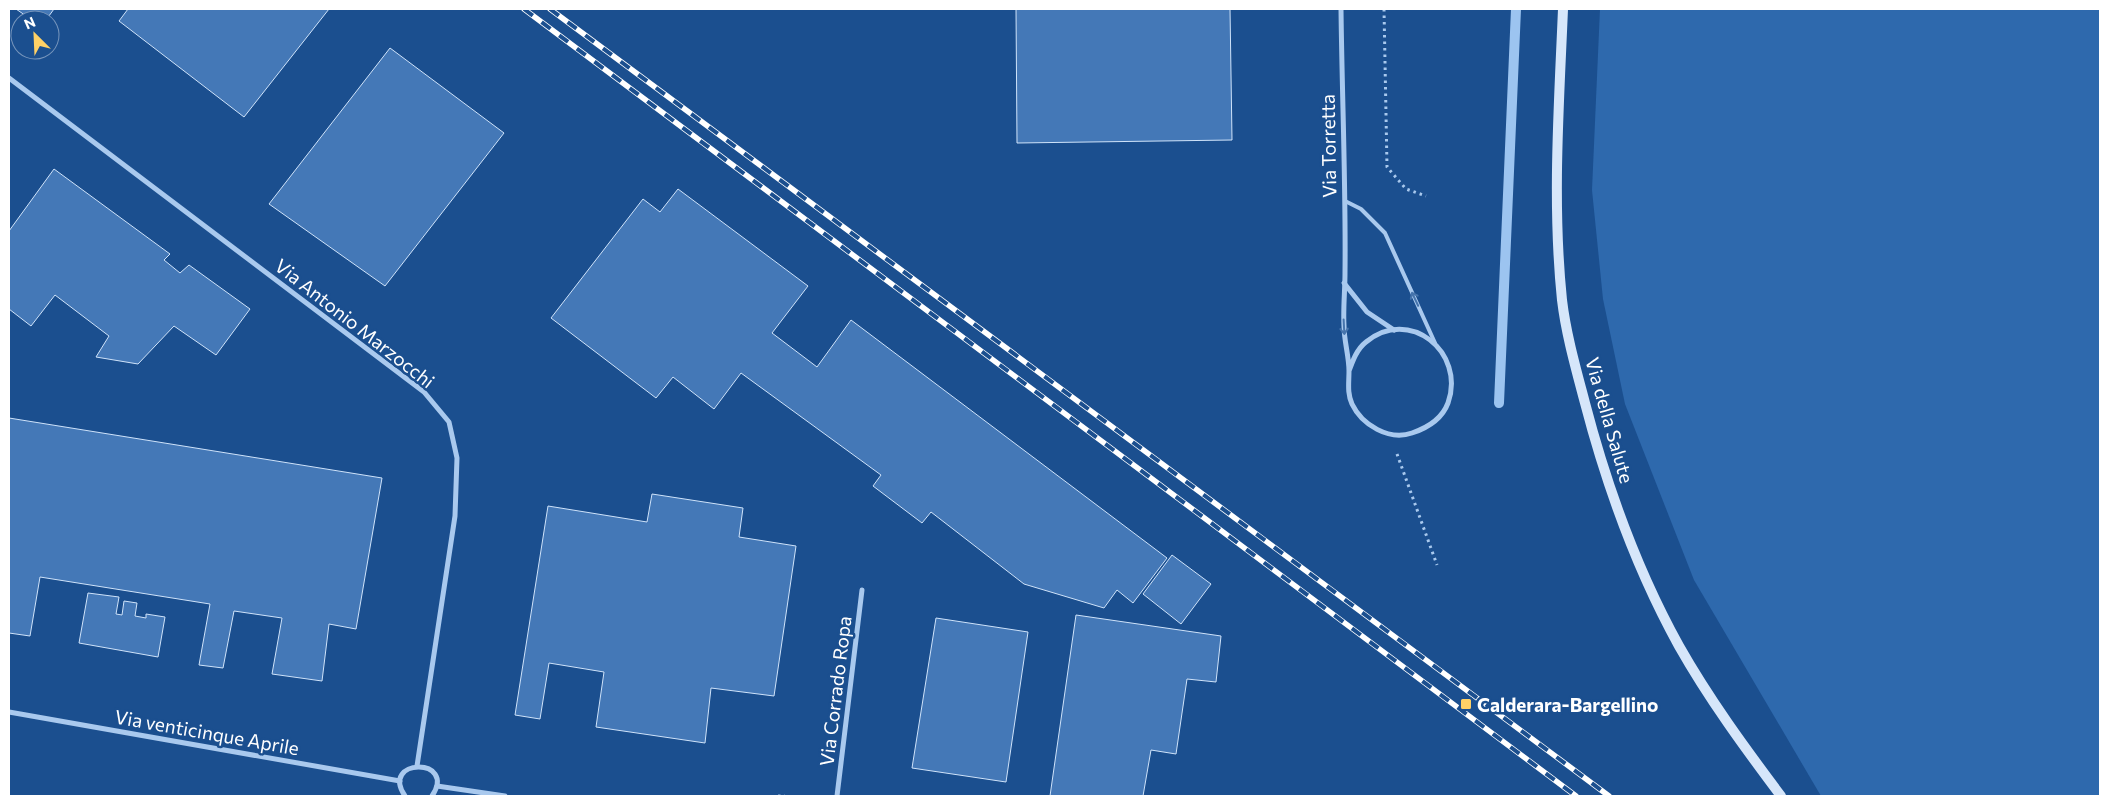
<svg xmlns="http://www.w3.org/2000/svg" width="2109" height="805" font-family="Commissioner,sans-serif">
<rect width="100%" height="100%" fill="#1b4f8f"/>
<polygon fill="#2e69ad" points="1600,9 2100,9 2100,796 1821,796 1694,580 1625,404 1603,299 1592,190"/>
<g fill="none" stroke-linecap="round" stroke-linejoin="round">
<polyline stroke="#9cc4f0" stroke-width="10" points="1499,403 1516,9"/>
</g>
<g fill="#4478b7" stroke="#cfe3fa">
<polygon points="16,9 54,9 46,20 32,20"/>
<polygon points="128,9 329,9 244,117 119,21"/>
<polygon points="1016,9 1230,9 1232,140 1017,143"/>
<polygon points="390,48 504,133 385,286 269,204"/>
<polygon points="54,169 170,254 164,260 180,273 189,265 250,309 216,355 174,326 138,364 96,357 109,336 55,295 31,326 9,309 9,231"/>
<polygon points="678,189 808,286 772,333 817,367 851,320 1167,558 1133,603 1117,590 1104,608 1024,584 931,512 922,523 873,486 881,475 741,373 714,409 673,377 656,398 551,318 643,199 660,212"/>
<polygon points="9,418 382,478 356,629 329,624 322,681 272,674 282,618 234,611 223,668 199,665 210,604 40,577 30,636 9,633"/>
<polygon points="652,494 743,508 739,537 796,546 774,696 711,688 705,743 596,727 604,672 549,663 540,719 515,715 548,506 647,522"/>
<polygon points="1172,555 1211,584 1181,624 1143,594"/>
<polygon points="88,593 119,597 116,614 122,615 124,601 137,603 135,616 146,618 146,614 165,617 158,657 79,643"/>
<polygon points="1076,615 1221,636 1216,682 1187,679 1176,754 1151,750 1143,796 1050,796"/>
<polygon points="936,618 1028,632 1006,782 912,768"/>
</g>
<g fill="none" stroke-linecap="round" stroke-linejoin="round">
<g stroke="#a9c9ee" stroke-width="3" stroke-dasharray="2.5 4" stroke-linecap="butt">
<polyline points="1384,9 1387,167 1406,189 1426,196"/>
<polyline points="1397,454 1437,565"/>
<polyline points="778,796 785,796"/>
</g>
<polyline stroke="#a9c9ee" stroke-width="4" points="1345,201 1361,209 1385,233 1435,343"/>
<g stroke="#a9c9ee" stroke-width="5">
<path d="M1341,9C1342,97 1346,185 1345,273C1345,291 1343,308 1344,326C1344,341 1349,356 1349,371C1349,383 1347,393 1352,404C1362,425 1389,441 1412,433C1427,428 1442,419 1448,403C1466,352 1409,306 1366,342C1357,349 1353,360 1349,371"/>
<polyline points="9,78 424,392 449,422 457,458 455,516 417,766"/>
<polyline points="1344,283 1367,312 1394,330"/>
<polyline points="9,712 400,781"/>
<polyline points="437,786 505,796"/>
<path d="M405,796C379,758 458,757 432,796"/>
<polyline points="837,796 862,590"/>
</g>
<path stroke="#d6e6fa" stroke-width="10" d="M1563,9C1559,105 1552,203 1562,300C1566,334 1576,369 1585,403C1607,487 1637,570 1679,646C1709,699 1745,748 1781,796"/>
<g stroke="#fff" stroke-width="5.5">
<g id="rail">
<polyline points="524,9 1576,796"/>
<polyline points="550,9 1609,796"/>
</g>
</g>
<use href="#rail" stroke="#1b4f8f" stroke-width="4" stroke-dasharray="11" stroke-linecap="butt"/>
</g>
<defs><path id="oneway-shaft" d="M-6 0H5M1.5-3L5.5 0L1.5 3" fill="none" stroke-width="1.6" stroke-linecap="round" stroke-linejoin="round" transform="scale(1.25)"/></defs>
<g stroke="#4674ac">
<use href="#oneway-shaft" transform="translate(1415 299) rotate(-115)"/>
<use href="#oneway-shaft" transform="translate(1344 327) rotate(87)"/>
</g>
<rect fill="#ffd166" stroke="#1b4f8f" stroke-width="2" x="1460" y="698" width="12" height="12" rx="2.5"/>
<g text-anchor="middle" dominant-baseline="central" stroke-width="5" stroke-linejoin="round" paint-order="stroke">
<g font-size="19" fill="#fff" stroke="#1b4f8f">
<text transform="translate(1328 146) rotate(-91)">Via Torretta</text>
<text transform="translate(355 323) rotate(38)">Via Antonio Marzocchi</text>
<text transform="translate(1610 420) rotate(74)">Via della Salute</text>
<text transform="translate(835 691) rotate(-83)">Via Corrado Ropa</text>
<text transform="translate(207 732) rotate(10)">Via venticinque Aprile</text>
</g>
<g font-size="19" font-weight="bold" fill="#fff" stroke="#1b4f8f" text-anchor="start">
<text x="1477" y="704">Calderara-Bargellino</text>
</g>
</g>
<rect width="2109" height="805" fill="none" stroke="#ffffff" stroke-width="20"/>
<g transform="translate(35 35) rotate(336)"><circle r="24" fill="#1b4f8f" stroke="#7695bc"/>
<path d="M0-4L9 19L0 12L-9 19Z" fill="#ffd166"/>
<text y="-8" font-size="14" font-weight="bold" text-anchor="middle" fill="#ffffff">N</text>
</g>
</svg>
